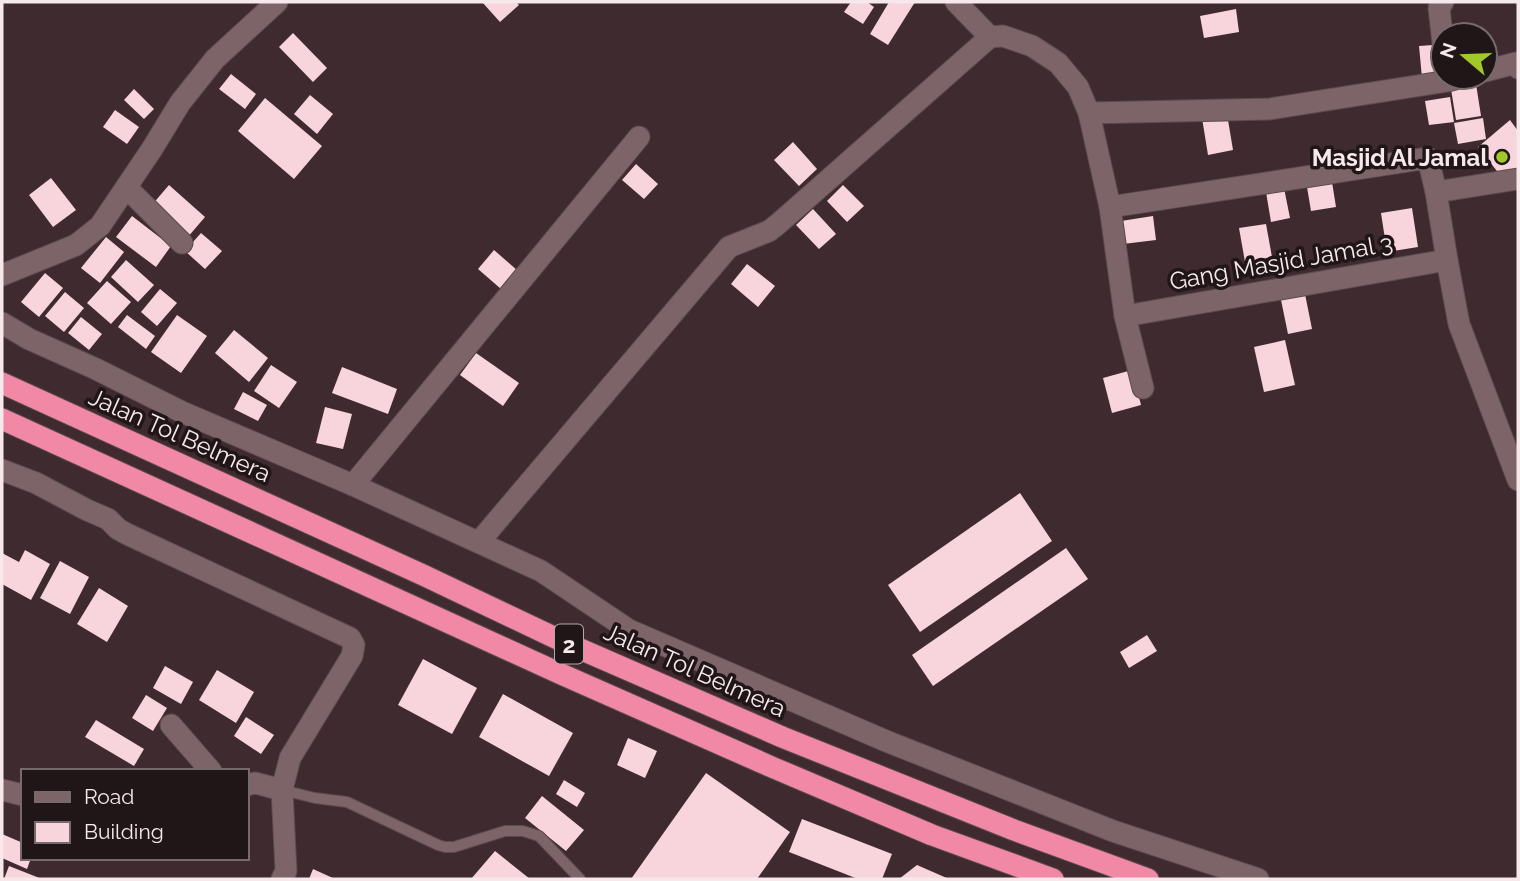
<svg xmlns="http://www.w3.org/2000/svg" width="1520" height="881" font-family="Raleway,sans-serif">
<rect width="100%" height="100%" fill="#3f2a2f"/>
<g fill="#f8d5dd">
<polygon points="482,2 516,2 519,5 500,22"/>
<polygon points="851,2 867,2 874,7 863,24 844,12"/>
<polygon points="889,2 915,2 888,45 870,34"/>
<polygon points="1236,9 1239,32 1204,38 1200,16"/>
<polygon points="293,33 327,68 313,82 279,47"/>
<polygon points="1433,45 1436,76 1422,78 1419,46"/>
<polygon points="231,74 256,94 245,109 219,89"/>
<polygon points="1476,84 1481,116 1456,120 1451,89"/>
<polygon points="134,89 154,109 144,119 124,100"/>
<polygon points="310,95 333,114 317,134 294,114"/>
<polygon points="1450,97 1454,122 1429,125 1425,101"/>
<polygon points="265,98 322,146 294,179 238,131"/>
<polygon points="115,110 139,127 127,144 103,127"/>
<polygon points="1227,114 1233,150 1208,155 1202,118"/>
<polygon points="1483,118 1486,139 1458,144 1454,123"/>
<polygon points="1510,120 1518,131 1518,168 1504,180 1478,147"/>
<polygon points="793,142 817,169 799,186 774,160"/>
<polygon points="636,164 658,184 644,199 622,180"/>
<polygon points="51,178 76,210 53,227 29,195"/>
<polygon points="1332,182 1336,207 1311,211 1307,187"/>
<polygon points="169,185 205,217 187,238 151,206"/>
<polygon points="843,185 864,206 847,222 827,201"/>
<polygon points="1284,188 1290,218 1271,222 1266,192"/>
<polygon points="1412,208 1418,247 1387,252 1381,213"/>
<polygon points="813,209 836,234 819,249 796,225"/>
<polygon points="132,216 171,246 156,267 116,237"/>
<polygon points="1153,216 1156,240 1123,244 1121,221"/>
<polygon points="1266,224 1272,257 1245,262 1239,228"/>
<polygon points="201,233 222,251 205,269 185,251"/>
<polygon points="106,237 124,252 100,283 81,268"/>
<polygon points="494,250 518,271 501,289 478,269"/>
<polygon points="126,260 154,285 138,302 111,277"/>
<polygon points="747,264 775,286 758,307 731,284"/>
<polygon points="45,273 63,288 39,317 21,302"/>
<polygon points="107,281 131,302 111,324 87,303"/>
<polygon points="160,289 177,303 157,326 141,312"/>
<polygon points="1304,289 1312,329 1288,334 1280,295"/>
<polygon points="65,292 84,308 64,332 45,316"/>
<polygon points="127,315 155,336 146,349 118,327"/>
<polygon points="177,315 207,336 181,373 151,352"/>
<polygon points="81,317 102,334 89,350 68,333"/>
<polygon points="234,330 268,358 249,382 215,353"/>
<polygon points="1285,340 1295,385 1264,392 1254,347"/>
<polygon points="476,353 519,383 503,406 460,375"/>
<polygon points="271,365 297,382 279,408 254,391"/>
<polygon points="342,367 397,389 388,414 332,393"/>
<polygon points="1132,370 1141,405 1112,413 1103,378"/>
<polygon points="243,392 267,405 258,421 234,409"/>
<polygon points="325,407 352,414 343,449 316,443"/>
<polygon points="1020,493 1052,541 920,632 888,585"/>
<polygon points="1066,548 1088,579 933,686 912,655"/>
<polygon points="25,550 50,564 31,600 2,584 2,553 19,562"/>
<polygon points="60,561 89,577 70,614 40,598"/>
<polygon points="99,588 128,606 107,642 77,624"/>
<polygon points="1147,635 1157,651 1129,668 1120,652"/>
<polygon points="423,659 477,688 452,734 398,705"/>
<polygon points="165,666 193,682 181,704 153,688"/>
<polygon points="217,670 254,692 236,723 199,700"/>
<polygon points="503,694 573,733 549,776 479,737"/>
<polygon points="146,695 167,708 153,731 132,718"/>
<polygon points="246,717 274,735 261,754 234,736"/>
<polygon points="96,720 144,749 134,766 85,737"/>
<polygon points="628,738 657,751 645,778 617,765"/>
<polygon points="706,773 790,832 757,879 631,879"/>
<polygon points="564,780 585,793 577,807 556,794"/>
<polygon points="542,796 584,830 566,851 525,818"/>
<polygon points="802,819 892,854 882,879 858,879 789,852"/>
<polygon points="2,834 23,843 23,858 31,858 27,869 2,858"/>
<polygon points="495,851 530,879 471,879"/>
<polygon points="917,865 949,879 899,879"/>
<polygon points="9,866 42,879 4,879"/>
<polygon points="313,869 335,879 309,879"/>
</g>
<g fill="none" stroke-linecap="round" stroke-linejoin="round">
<g stroke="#5b4a4f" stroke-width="12">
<polyline id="lane" points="282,790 315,798 347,802 438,845 445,847 454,847 505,831 523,831 539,836 580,879"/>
</g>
<g stroke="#5b4a4f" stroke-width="23">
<g id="street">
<polyline points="956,2 990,37"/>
<polyline points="1443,2 1439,8 1443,43"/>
<polyline points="1485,71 1516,63 1518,68"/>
<polyline points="1089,113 1270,109 1448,81 1463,77"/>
<polyline points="127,188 182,243"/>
<polyline points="1436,192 1518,179"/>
<polyline points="1110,207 1428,158 1436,192 1447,260 1459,324 1518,480"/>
<polyline points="2,275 76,245 100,226 152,149 180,103 215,59 277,2"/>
<polyline points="1125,316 1447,260"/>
<polyline points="2,323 29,339 96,369 182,412 353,485 541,571 629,630 886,741 1113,831 1258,879"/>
<polyline points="2,470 36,483 87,510 108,519 118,529 127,534 350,638 354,645 352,656 290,758 282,790 286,871 282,879"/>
<polyline points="353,485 639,137"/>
<polyline points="479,542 729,247 769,231 778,224 990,37 1003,36 1032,46 1058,63 1078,87 1089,113 1110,207 1125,316 1143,388"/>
<polyline points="171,725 211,771"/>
<polyline points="247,785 255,783 282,790"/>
<polyline points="2,790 23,795"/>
</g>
</g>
<g stroke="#5b4a4f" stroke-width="23">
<g id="highway">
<polyline points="2,383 423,575 564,642 782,737 1014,830 1148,879"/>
<polyline points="2,419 561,674 774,768 932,835 1053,879"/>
</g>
</g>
<use href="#lane" stroke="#7c6469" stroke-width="10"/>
<use href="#street" stroke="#7c6469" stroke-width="21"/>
<use href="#highway" stroke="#f189a6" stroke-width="21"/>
</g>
<circle fill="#a1c929" stroke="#201618" stroke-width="2.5" cx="1502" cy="157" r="7"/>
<g text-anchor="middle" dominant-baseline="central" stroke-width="7" stroke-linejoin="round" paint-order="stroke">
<rect fill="#201618" stroke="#b6a9ac" stroke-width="2" x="555" y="624.5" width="28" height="39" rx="5"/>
<g font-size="23" font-weight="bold" fill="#f6e8eb">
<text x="569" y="644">2</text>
</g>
<g font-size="24" font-weight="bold" fill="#f6e8eb" stroke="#201618" text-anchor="end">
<text x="1488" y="157">Masjid Al Jamal</text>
</g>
<g font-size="24" fill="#f6e8eb" stroke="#201618">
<text transform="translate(1281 262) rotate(-10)">Gang Masjid Jamal 3</text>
<text transform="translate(180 435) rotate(24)">Jalan Tol Belmera</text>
<text transform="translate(695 670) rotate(24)">Jalan Tol Belmera</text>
</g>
</g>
<rect width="1520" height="881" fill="none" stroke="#f6e8eb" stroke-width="7"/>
<rect x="21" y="769" width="228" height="91" fill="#201618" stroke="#766a6c" stroke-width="2"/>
<rect x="35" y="792" width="35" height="10" fill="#7c6469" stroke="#766a6c" stroke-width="2"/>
<text x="84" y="804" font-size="21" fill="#f6e8eb">Road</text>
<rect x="35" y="822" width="35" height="21" fill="#f8d5dd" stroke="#766a6c" stroke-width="2"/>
<text x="84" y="839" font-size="21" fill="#f6e8eb">Building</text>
<g transform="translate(1464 56) rotate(289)"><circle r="33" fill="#201618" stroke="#766a6c" stroke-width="2"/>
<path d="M0-5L12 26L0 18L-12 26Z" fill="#a1c929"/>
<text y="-10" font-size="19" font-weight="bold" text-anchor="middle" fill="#f6e8eb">N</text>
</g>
</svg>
